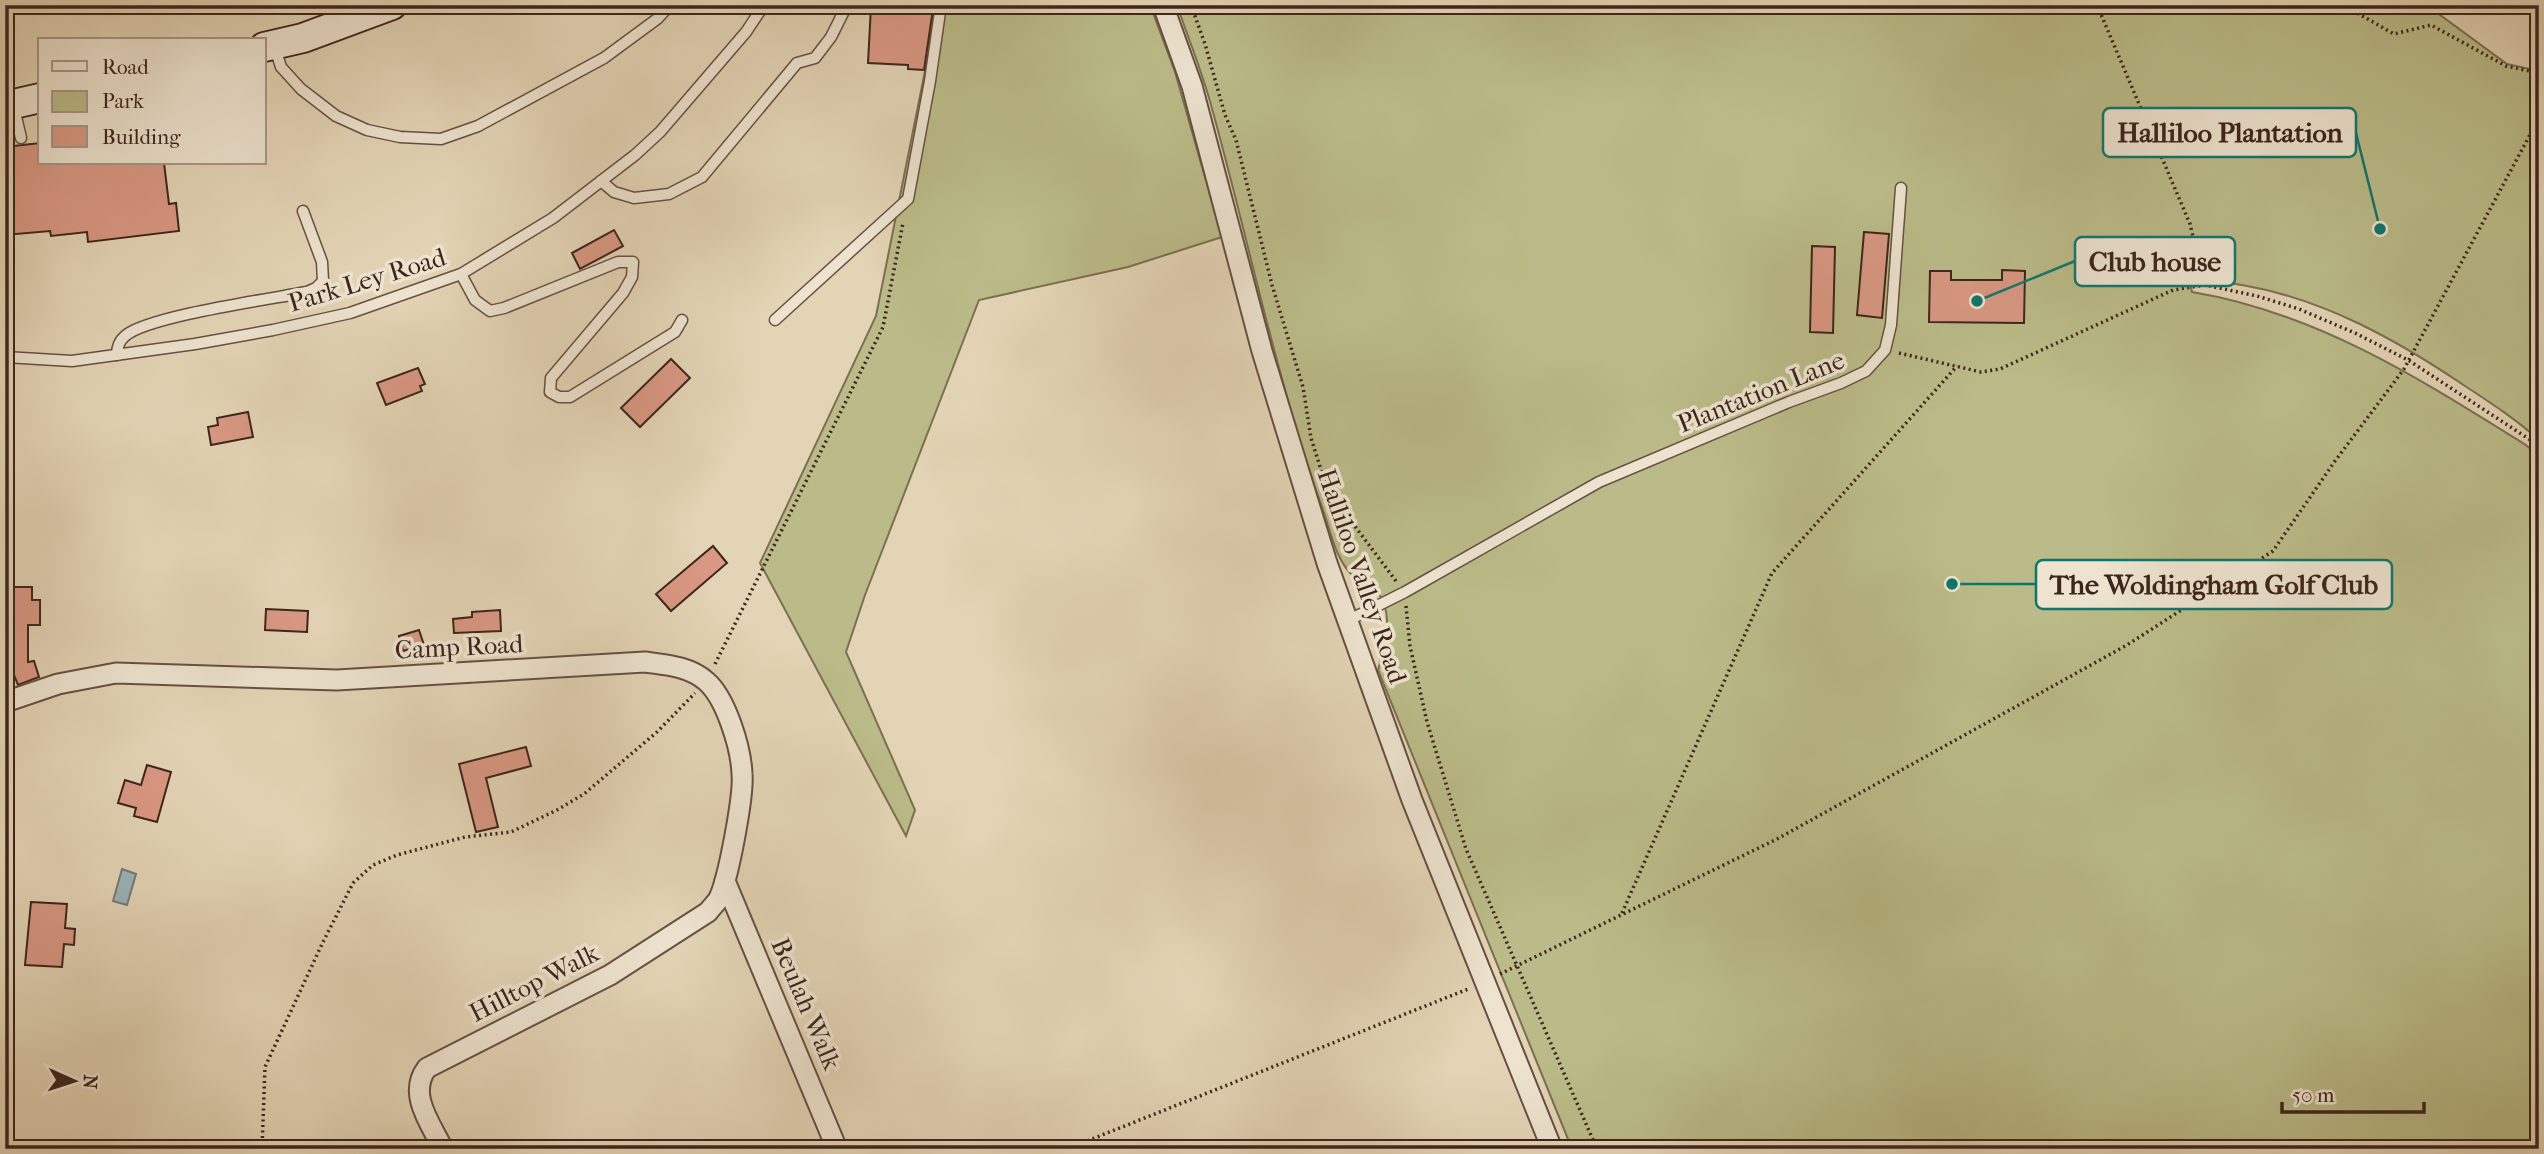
<svg xmlns="http://www.w3.org/2000/svg" width="2544" height="1154" font-family="'IM FELL French Canon',serif">
<rect width="100%" height="100%" fill="#e3d4b5"/>
<filter id="stains"><feTurbulence type="fractalNoise" baseFrequency=".00286" numOctaves="4"/><feColorMatrix values="0 0 0 0 .2 0 0 0 0 .09 0 0 0 0 .02 0 0 0 .5 -.17"/></filter>
<radialGradient id="worn" r=".72"><stop offset=".6" stop-color="#630" stop-opacity="0"/><stop offset="1" stop-color="#630" stop-opacity=".3"/></radialGradient>
<g fill="#babb88" stroke="#7c7052" stroke-width="2">
<polygon points="934,5 1150,5 1175,72 1222,237 1128,267 979,300 865,595 846,652 915,810 906,836 760,563 876,316 925,71"/>
<path d="M1177,5H2435L2432,9L2507,64L2539,71V440C2517,420 2491,403 2465,386C2397,340 2324,299 2242,285C2224,282 2206,278 2189,279L2192,292C2318,313 2420,379 2526,445L2539,457V1149H1572L1378,670C1384,647 1395,615 1378,593C1372,585 1359,582 1352,575C1336,559 1331,534 1324,513C1276,380 1249,241 1211,105C1202,71 1188,38 1177,5Z"/>
</g>
<polygon fill="#9ab5b9" stroke="#757b7a" stroke-width="2" points="122,869 136,874 127,905 113,901"/>
<g fill="#d99883" stroke="#3d251c" stroke-width="2">
<polygon points="889,5 930,5 933,9 924,70 908,69 908,65 868,63 871,6"/>
<polygon points="40,143 40,163 164,163 169,204 176,203 179,231 88,242 87,232 51,236 50,231 5,235 5,180 9,180 5,147"/>
<polygon points="614,230 623,246 580,269 572,253"/>
<polygon points="1864,232 1889,234 1882,318 1857,315"/>
<polygon points="1812,246 1835,247 1833,333 1810,332"/>
<polygon points="2002,270 2025,271 2024,323 1929,322 1930,271 1951,271 1951,280 2002,280"/>
<polygon points="671,359 690,378 640,427 621,408"/>
<polygon points="418,368 425,384 420,386 422,391 386,405 377,383"/>
<polygon points="248,412 253,437 211,445 208,427 218,425 217,418"/>
<polygon points="713,546 727,563 671,611 656,594"/>
<polygon points="5,587 32,587 32,600 40,600 40,625 28,625 28,662 34,661 39,677 18,685 5,652"/>
<polygon points="266,609 308,611 307,632 265,630"/>
<polygon points="500,610 501,631 454,633 453,619 472,617 472,612"/>
<polygon points="419,630 424,645 403,651 399,636"/>
<polygon points="526,747 531,766 486,778 498,827 476,832 459,764"/>
<polygon points="147,765 171,772 157,822 134,816 136,808 118,803 125,780 141,785"/>
<polygon points="31,902 67,904 65,928 75,929 74,945 64,944 62,967 25,965"/>
</g>
<g fill="none" stroke-linecap="round" stroke-linejoin="round">
<g stroke="#665142" stroke-width="13">
<g id="lane">
<polyline points="274,45 281,67 301,89 336,116 367,130 400,137 441,139 478,126 604,58 657,19 670,5"/>
<polyline points="14,108 21,138"/>
<polyline points="601,181 614,192 634,198 669,194 702,177 797,63 815,58 831,37 847,5"/>
<polyline points="461,274 475,300 490,311 504,308 618,262 633,262 632,277 623,293 551,378 550,392 559,397 570,397 675,332 682,320"/>
<polyline points="775,320 908,199 930,81 941,5"/>
<path d="M117,355C117,348 119,341 125,336C148,316 271,299 307,292L316,288L323,281L322,262L303,211"/>
<polyline points="5,357 72,361 195,344 273,330 350,313 461,274 553,218 635,155 660,132 746,32 764,5"/>
<polyline points="1347,621 1405,592 1599,482 1789,402 1841,383 1866,371 1885,350 1891,325 1901,188"/>
</g>
</g>
<g stroke="#665142" stroke-width="23">
<g id="street">
<polyline points="1163,5 1192,86 1262,351 1327,563 1412,800 1552,1149"/>
<path d="M5,702L58,684L116,673L337,680L645,662C666,665 689,666 706,681C726,698 741,748 742,774C744,795 728,882 718,900C715,904 711,908 708,912L610,975L427,1068C407,1094 431,1124 443,1149"/>
<polyline points="725,881 837,1149"/>
</g>
</g>
<g stroke="#3d251c" stroke-width="32">
<g id="secondary">
<polyline points="264,47 303,38 392,5"/>
<polyline points="5,106 40,98"/>
</g>
</g>
<g stroke="#3d251c" stroke-width="3.5" stroke-dasharray="2 3.5" stroke-linecap="butt">
<polyline points="1191,5 1205,44 1225,115 1236,140 1272,285 1303,387 1311,438 1322,473 1339,505 1396,581"/>
<polyline points="2097,5 2190,224 2205,285"/>
<polyline points="2343,5 2394,34 2431,25 2506,66 2539,73"/>
<polyline points="1899,353 1981,372 2000,369 2173,290 2205,285 2257,296 2299,309 2355,333 2408,360 2529,439 2539,448"/>
<polyline points="1406,606 1410,646 1427,722 1466,849 1597,1149"/>
<polyline points="715,664 883,327 903,223"/>
<polyline points="1622,913 1772,573 1957,366"/>
<polyline points="1500,974 1777,839 2127,645 2273,551 2335,461 2404,369 2539,118"/>
<polyline points="262,1149 265,1067 323,942 353,883 373,865 397,855 465,837 511,832 557,810 584,794 657,732 695,693"/>
<polyline points="1067,1149 1468,989"/>
</g>
<use href="#lane" stroke="#ede3cf" stroke-width="10"/>
<use href="#street" stroke="#ede3cf" stroke-width="19"/>
<use href="#secondary" stroke="#ede3cf" stroke-width="28"/>
</g>
<g text-anchor="middle" dominant-baseline="central" stroke-width="7" stroke-linejoin="round" paint-order="stroke">
<g font-size="26" fill="#3d251c" stroke="#ede3cf">
<text transform="translate(367 280) rotate(-17)">Park Ley Road</text>
<text transform="translate(1761 392) rotate(-22)">Plantation Lane</text>
<text transform="translate(1362 576) rotate(71)">Halliloo Valley Road</text>
<text transform="translate(459 647) rotate(-3)">Camp Road</text>
<text transform="translate(534 983) rotate(-27)">Hilltop Walk</text>
<text transform="translate(806 1004) rotate(67)">Beulah Walk</text>
</g>
</g>
<path fill="none" stroke="#0f766e" stroke-width="2.5" d="M2380 229L2356 133M1977 301L2075 261M1952 584L2036 584"/>
<g fill="#0f766e" stroke="#ede3cf" stroke-width="2.5">
<circle cx="2380" cy="229" r="7"/>
<circle cx="1977" cy="301" r="7"/>
<circle cx="1952" cy="584" r="7"/>
</g>
<g fill="#ede3cf" stroke="#0f766e" stroke-width="2.5">
<rect x="2103" y="108" width="253" height="49" rx="7"/>
<rect x="2075" y="237" width="160" height="49" rx="7"/>
<rect x="2036" y="560" width="356" height="49" rx="7"/>
</g>
<g font-size="28" text-anchor="middle" font-weight="bold" fill="#3d251c">
<text x="2230" y="142">Halliloo Plantation</text>
<text x="2155" y="271">Club house</text>
<text x="2214" y="594">The Woldingham Golf Club</text>
</g>
<rect width="2544" height="1154" fill="none" stroke="#e3d4b5" stroke-width="28"/>
<rect x="7" y="7" width="2530" height="1140" fill="none" stroke="#3d251c" stroke-width="3.5"/>
<rect x="14" y="14" width="2516" height="1126" fill="none" stroke="#3d251c" stroke-width="2"/>
<rect x="38" y="38" width="228" height="126" fill="#ede3cf" stroke="#a79787" stroke-width="2"/>
<rect x="52" y="61" width="35" height="10" fill="#ede3cf" stroke="#a79787" stroke-width="2"/>
<text x="102" y="74" font-size="21" fill="#3d251c">Road</text>
<rect x="52" y="91" width="35" height="21" fill="#babb88" stroke="#a79787" stroke-width="2"/>
<text x="102" y="108" font-size="21" fill="#3d251c">Park</text>
<rect x="52" y="126" width="35" height="21" fill="#d99883" stroke="#a79787" stroke-width="2"/>
<text x="102" y="144" font-size="21" fill="#3d251c">Building</text>
<g transform="translate(74 1081) rotate(93)" stroke="#ede3cf" stroke-width="5" paint-order="stroke">
<path d="M0-5L12 26L0 18L-12 26Z" fill="#3d251c"/>
<text y="-10" font-size="19" font-weight="bold" text-anchor="middle" fill="#3d251c">N</text>
</g>
<path d="M2282 1102v10h142v-10" fill="none" stroke="#3d251c" stroke-width="3.5"/>
<text x="2292" y="1102" font-size="21" fill="#3d251c" stroke="#ede3cf" stroke-width="5" paint-order="stroke">50 m</text>
<rect width="100%" height="100%" filter="url(#stains)"/>
<rect width="100%" height="100%" fill="url(#worn)"/>
</svg>
